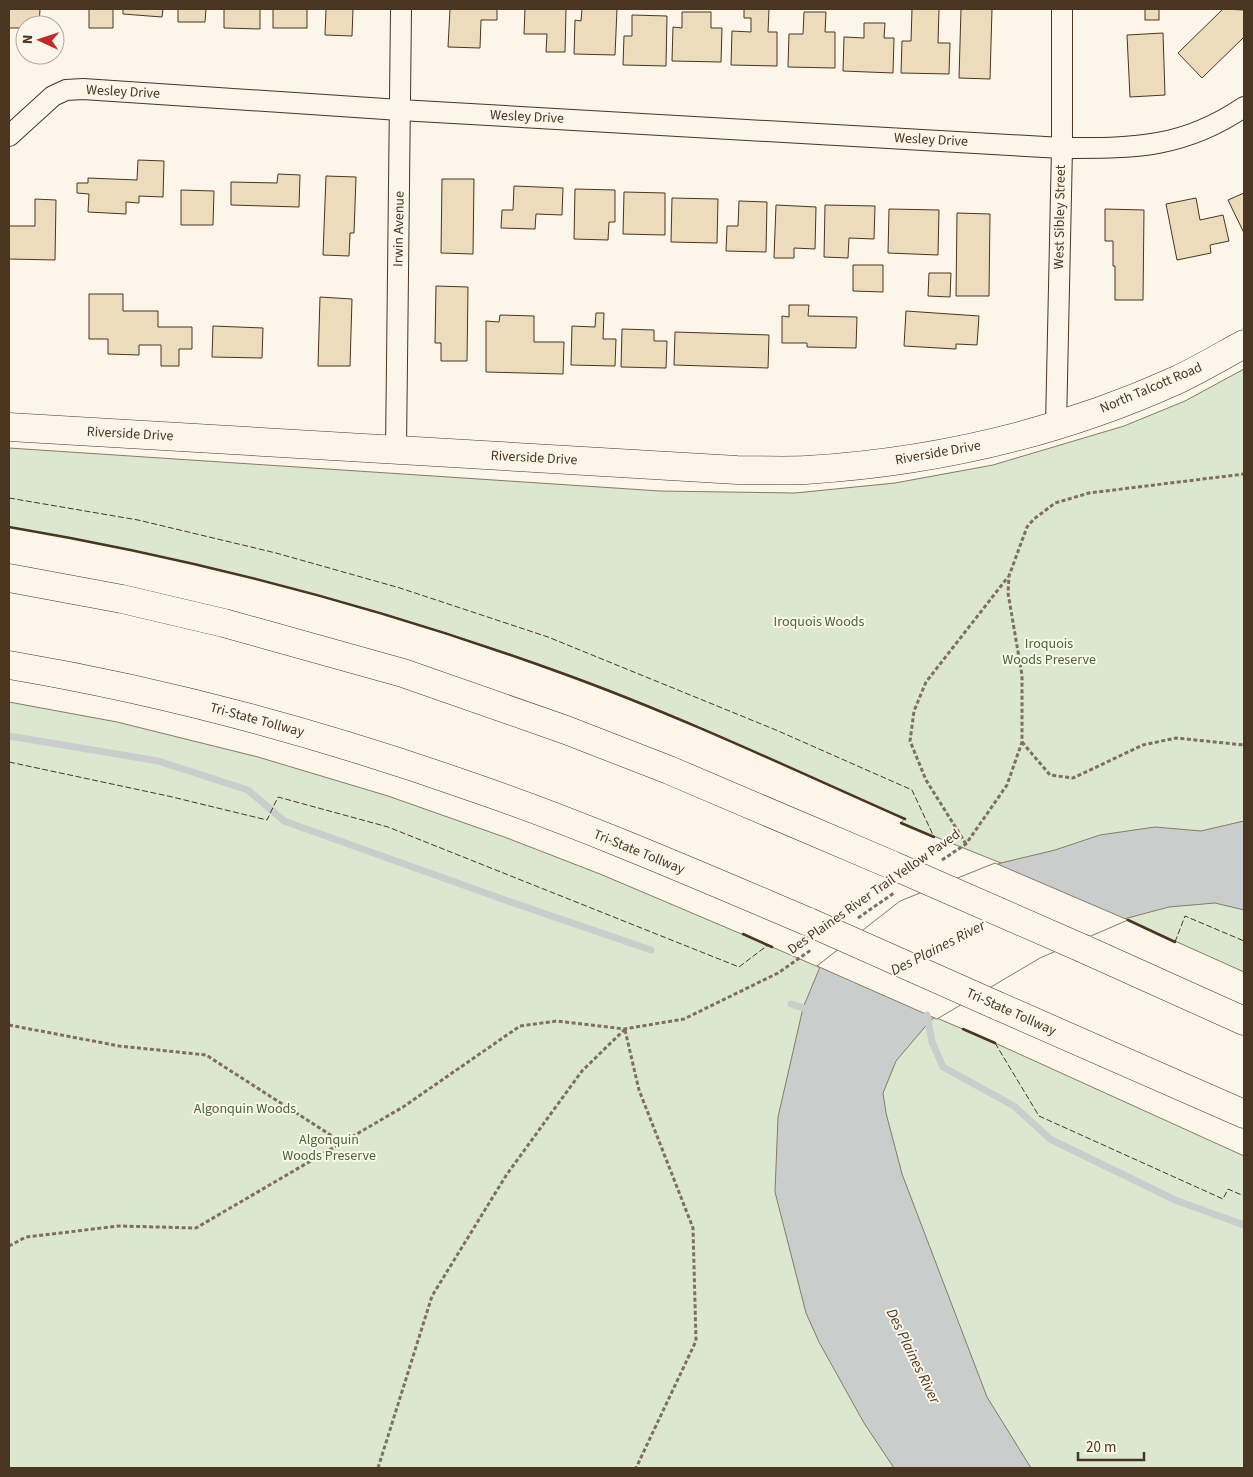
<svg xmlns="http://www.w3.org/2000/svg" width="1253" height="1477" font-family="'Source Sans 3',sans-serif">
<rect width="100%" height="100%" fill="#fbf6e9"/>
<g fill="#dce7d0" stroke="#887966">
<path d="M1244,369V972L1001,863L901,823L904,819C792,769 680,715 564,673C382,608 200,559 9,527V448L660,491L795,493L895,483L993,465L1124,426L1185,401Z"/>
<polygon points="9,702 117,722 258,757 388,796 507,838 600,874 772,947 995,1043 1244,1156 1244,1468 9,1468"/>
</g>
<polygon fill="#c9cecd" stroke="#887966" points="1244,821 1244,910 1215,903 1169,907 1124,919 1039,956 934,1018 930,1021 896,1061 883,1093 886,1113 902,1174 987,1397 1031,1468 894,1468 864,1423 819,1342 806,1313 775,1192 778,1117 803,1008 820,967 901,903 1001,863 1055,850 1100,835 1155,827 1201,831"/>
<polygon fill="#fbf6e9" stroke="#887966" points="995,863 1128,920 1040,958 937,1019 817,966 900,901"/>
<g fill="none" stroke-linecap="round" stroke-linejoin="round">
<g stroke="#c9cecd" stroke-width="7">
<polyline points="9,736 158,761 248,790 284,821 508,901 651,950"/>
<polyline points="791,1004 812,1011"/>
<polyline points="927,1015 932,1042 943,1067 1014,1106 1050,1139 1175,1200 1244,1225"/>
</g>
</g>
<g fill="#ecdcbc" stroke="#4a3520">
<polygon points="9,9 40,9 39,25 25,25 25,28 9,28"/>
<polygon points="85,9 113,9 113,28 89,28 89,9"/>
<polygon points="123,9 163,9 162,17 123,14"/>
<polygon points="178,9 206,9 205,22 178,22"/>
<polygon points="224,9 260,9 260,29 224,28"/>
<rect x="273" y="9" width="34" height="19"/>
<polygon points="326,9 353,9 352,36 325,35"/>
<polygon points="450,9 497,9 497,20 481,20 480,48 448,47"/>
<polygon points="525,9 566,9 565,52 546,52 547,34 524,34"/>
<polygon points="582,9 617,9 615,55 574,54 575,20 581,21"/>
<polygon points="744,9 769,9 768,32 777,32 777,66 731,65 732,31 751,32 751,18 744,18"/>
<polygon points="912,9 939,9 938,43 950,43 949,74 901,73 902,41 911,41"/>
<polygon points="961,9 992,9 990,79 959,78"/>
<rect x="1145" y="9" width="14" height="11"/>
<polygon points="1223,9 1244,10 1244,37 1202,78 1178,53"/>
<polygon points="682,12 711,12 711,28 722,28 721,62 672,61 673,27 682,28"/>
<polygon points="804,12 826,12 825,32 835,32 835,68 788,67 789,34 803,34"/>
<polygon points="632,15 667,16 666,66 623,65 624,36 632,36"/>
<polygon points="864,23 885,23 884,38 894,38 893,73 843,71 844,37 864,38"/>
<polygon points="1163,33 1165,95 1130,97 1127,35"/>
<polygon points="138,160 164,161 163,197 139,196 139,203 126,202 126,214 88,212 89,194 77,193 77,183 88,183 88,178 137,180"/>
<polygon points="278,174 300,175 299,207 231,205 231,182 277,183"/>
<polygon points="326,176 356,177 354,233 350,233 349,256 323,255"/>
<polygon points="442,179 474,179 473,254 441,253"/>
<polygon points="514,186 563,188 562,215 536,214 535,229 501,228 502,210 513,210"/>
<polygon points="575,189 615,190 615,222 609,222 608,240 574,239"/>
<polygon points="181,190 214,191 213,225 181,225"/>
<polygon points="624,192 665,193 665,235 623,234"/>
<polygon points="1244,193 1244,233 1228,200"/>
<polygon points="672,198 718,199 717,243 671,242"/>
<polygon points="1196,198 1200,220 1223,215 1229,241 1210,245 1211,253 1177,260 1166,204"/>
<polygon points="35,199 56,200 55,260 9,259 9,226 35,226"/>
<polygon points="739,201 767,202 766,252 726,251 727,226 738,226"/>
<polygon points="776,205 816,207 815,249 794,248 794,258 774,258"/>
<polygon points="825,205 875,206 874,239 849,238 848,258 824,257"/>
<polygon points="889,209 939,210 938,255 888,253"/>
<polygon points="1105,209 1144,210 1143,300 1115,300 1115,266 1113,266 1113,241 1105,241"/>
<polygon points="957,213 990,214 989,296 956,296"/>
<polygon points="853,265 883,265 883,292 853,291"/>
<polygon points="929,273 951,273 950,297 928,296"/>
<polygon points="436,286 468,287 467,361 441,361 441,343 435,343"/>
<polygon points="89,294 123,294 123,311 158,311 158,327 192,327 192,349 179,349 179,366 161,366 161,345 139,345 139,355 108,354 108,339 89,339"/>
<polygon points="320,297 352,299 350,366 318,366"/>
<polygon points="789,305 809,305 808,316 857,317 856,348 807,347 807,343 782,343 782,316 789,317"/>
<polygon points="906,311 979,316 977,345 956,344 956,349 904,346"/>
<polygon points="596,313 604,313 603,339 616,339 615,366 571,365 572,326 595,327"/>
<polygon points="500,315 534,316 534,342 564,342 563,374 486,372 486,321 499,322"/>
<polygon points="213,326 263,328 262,358 212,357"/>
<polygon points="622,329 654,330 654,341 667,341 666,368 621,367"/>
<polygon points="675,332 769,335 768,368 674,365"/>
</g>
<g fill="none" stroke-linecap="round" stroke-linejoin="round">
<g stroke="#4a3520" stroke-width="22">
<g id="street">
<path d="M9,136L53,96L66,90L83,89L400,110L1062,148C1133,148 1182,149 1244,107"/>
<polyline points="1056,426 1062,148 1062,9"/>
<polyline points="396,450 401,9"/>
</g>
</g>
<g stroke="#4a3520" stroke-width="29">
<path id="secondary" d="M9,427L737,470C760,470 783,471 806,470C934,462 1060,433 1177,380C1200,369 1222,356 1244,344"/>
</g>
<g stroke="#4a3520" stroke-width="29">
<g id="highway">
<polyline points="9,578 122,599 224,623 403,673 566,730 669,770 892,865"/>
<path d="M9,665C169,692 322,734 475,788C588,827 698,875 809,922"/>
<polyline points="1084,949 1244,1021"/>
<polyline points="998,1006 1244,1114"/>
</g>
</g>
<g stroke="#7f6f5c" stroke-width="3" stroke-dasharray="4 2.5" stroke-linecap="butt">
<polyline points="1022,742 1050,775 1073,778 1143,745 1176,738 1244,745"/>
<polyline points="966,844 926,780 910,741 914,711 926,682 1008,577"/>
<polyline points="942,860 966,844 1007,785 1022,742 1022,675 1008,593 1009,576 1027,527 1034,519 1055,503 1089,493 1244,474"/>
<polyline points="858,918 894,893"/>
<polyline points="9,1025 119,1046 206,1055 343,1143"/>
<polyline points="625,1030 639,1090 693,1228 696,1341 636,1468"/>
<polyline points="9,1246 26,1237 119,1226 196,1228 403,1107 520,1026 557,1021 624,1029 684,1019 778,973 811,950"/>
<polyline points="378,1468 432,1296 507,1174 582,1071 624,1030"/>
</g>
<use href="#street" stroke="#fbf6e9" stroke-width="20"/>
<use href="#secondary" stroke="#fbf6e9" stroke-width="28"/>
<use href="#highway" stroke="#fbf6e9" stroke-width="28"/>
<g stroke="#4a3520" stroke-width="29" stroke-linecap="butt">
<g id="highway-bridge">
<polyline points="892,865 1084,949"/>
<polyline points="809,922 998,1006"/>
</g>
</g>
<use href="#highway-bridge" stroke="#fbf6e9" stroke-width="28"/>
<g stroke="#4a3520" stroke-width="1" stroke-dasharray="6 2.5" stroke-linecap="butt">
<polyline points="9,498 138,520 276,553 400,588 548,637 776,730 912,790 934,837"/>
<polyline points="9,762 168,796 267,820 278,797 388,827 739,967 768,945"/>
<polyline points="1175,942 1185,916 1244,941"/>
<polyline points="995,1043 1039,1116 1223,1199 1228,1189 1244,1196"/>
</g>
<g stroke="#4a3520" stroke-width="2.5">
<path d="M9,527C198,559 383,608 564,674C680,716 792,769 905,819"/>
<polyline points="901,823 934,837"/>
<polyline points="1128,920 1175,942"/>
<polyline points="743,934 772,947"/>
<polyline points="963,1029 995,1043"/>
</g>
</g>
<g text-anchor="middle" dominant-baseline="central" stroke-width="4" stroke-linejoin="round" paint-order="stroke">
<g font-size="14" fill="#4a3520" stroke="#fbf6e9">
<text transform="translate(123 92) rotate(3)">Wesley Drive</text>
<text transform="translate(527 117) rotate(3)">Wesley Drive</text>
<text transform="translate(931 140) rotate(3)">Wesley Drive</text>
<text transform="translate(1060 217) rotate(-89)">West Sibley Street</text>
<text transform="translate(399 229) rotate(-89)">Irwin Avenue</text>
<text transform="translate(1151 388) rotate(-23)">North Talcott Road</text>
<text transform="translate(130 434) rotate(3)">Riverside Drive</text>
<text transform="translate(938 453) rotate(-10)">Riverside Drive</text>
<text transform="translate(534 458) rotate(3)">Riverside Drive</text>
<text transform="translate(257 720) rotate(15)">Tri-State Tollway</text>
<text transform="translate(639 852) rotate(22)">Tri-State Tollway</text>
<text transform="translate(874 892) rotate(-35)">Des Plaines River Trail Yellow Paved</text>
<text transform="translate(1011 1012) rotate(24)">Tri-State Tollway</text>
</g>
<g font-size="14" fill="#436837" stroke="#fbf6e9">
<text x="819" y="622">Iroquois Woods</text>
<text x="1049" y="644">Iroquois<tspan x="1049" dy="16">Woods Preserve</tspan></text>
<text x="245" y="1109">Algonquin Woods</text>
<text x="329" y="1140">Algonquin<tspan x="329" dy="16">Woods Preserve</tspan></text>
</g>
<g font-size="15" font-style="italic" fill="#4a3520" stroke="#fbf6e9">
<text transform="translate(938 948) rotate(-27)">Des Plaines River</text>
<text transform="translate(913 1356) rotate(64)">Des Plaines River</text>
</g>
</g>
<rect width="1253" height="1477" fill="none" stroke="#4a3520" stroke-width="20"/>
<g transform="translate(40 40) rotate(273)"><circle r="24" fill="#fbf6e9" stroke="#b4a999"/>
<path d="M0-4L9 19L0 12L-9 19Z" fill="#c62828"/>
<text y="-8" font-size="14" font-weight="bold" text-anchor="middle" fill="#4a3520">N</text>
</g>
<path d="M1078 1452v8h66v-8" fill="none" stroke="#4a3520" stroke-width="2.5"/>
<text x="1086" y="1452" font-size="15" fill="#4a3520" stroke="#fbf6e9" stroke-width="4" paint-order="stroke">20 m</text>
</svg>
